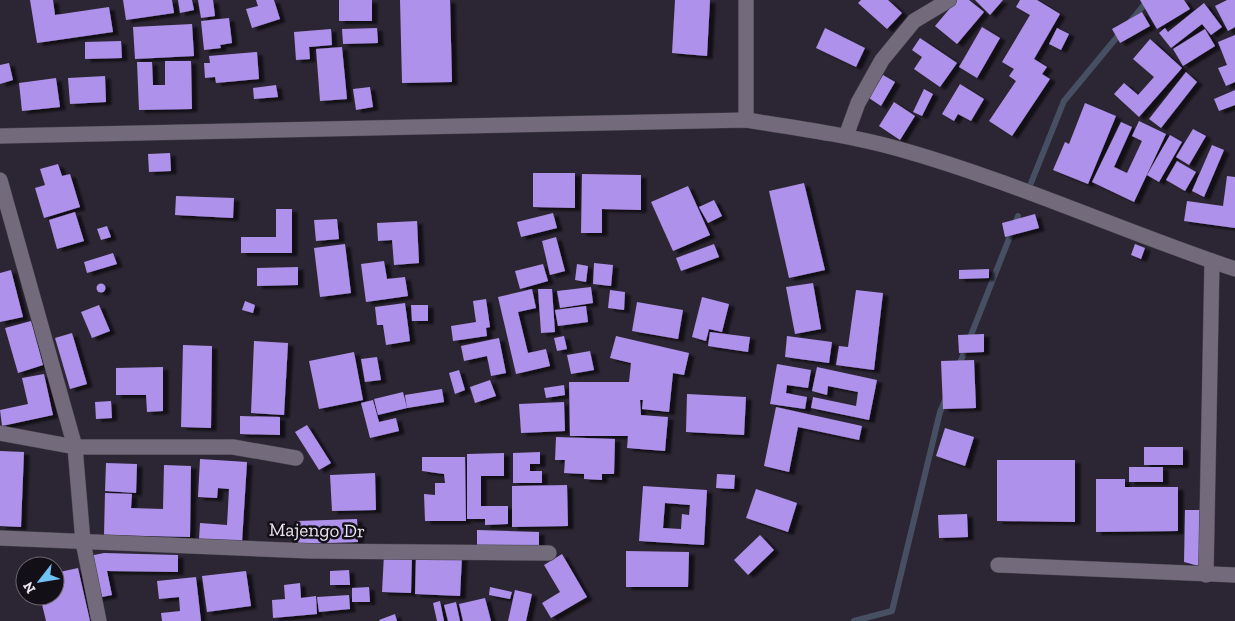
<svg xmlns="http://www.w3.org/2000/svg" width="1235" height="621" font-family="'Zilla Slab',serif">
<defs>
<filter id="shadow"><feDropShadow dx="5.5" dy="3" stdDeviation="1" flood-color="#0009"/></filter>
</defs>
<rect width="100%" height="100%" fill="#2c2533"/>
<g fill="none" stroke-linecap="round" stroke-linejoin="round">
<g stroke="#465062" stroke-width="6">
<polyline points="1130,22 1148,0"/>
<polyline points="1031,183 1064,101 1122,31"/>
<polyline points="958,368 1018,216"/>
<polyline points="854,621 892,611 940,412 946,398"/>
</g>
</g>
<g fill="#ae91ea" fill-rule="evenodd" filter="url(#shadow)">
<polygon points="30,0 53,0 55,15 109,7 113,32 37,43"/>
<polygon points="123,0 172,0 174,13 126,20"/>
<polygon points="178,0 192,0 194,10 180,13"/>
<polygon points="198,0 213,0 215,16 201,18"/>
<polygon points="256,0 274,0 280,19 252,28 246,9 258,6"/>
<rect x="339" y="0" width="33" height="21"/>
<polygon points="400,0 450,0 452,82 402,83"/>
<polygon points="675,0 710,0 707,56 672,53"/>
<polygon points="861,0 888,0 902,13 887,29 858,3"/>
<polygon points="957,0 969,0 984,12 957,44 935,26"/>
<polygon points="975,0 1003,0 990,15"/>
<polygon points="1020,0 1037,0 1060,14 1034,59 1047,67 1042,74 1050,79 1012,136 989,121 1016,81 1009,76 1014,69 1002,62 1030,15 1016,7"/>
<polygon points="1140,0 1184,0 1190,9 1157,29"/>
<polygon points="1227,0 1235,0 1235,27 1228,31 1215,6"/>
<polygon points="1204,3 1222,27 1211,35 1202,24 1171,48 1159,33 1165,28 1168,32"/>
<polygon points="1142,12 1150,26 1120,43 1112,29"/>
<polygon points="229,18 232,43 220,45 221,48 204,50 201,21"/>
<polygon points="192,24 194,56 135,59 133,27"/>
<polygon points="982,27 1000,38 977,78 959,67"/>
<polygon points="377,28 378,43 343,44 342,29"/>
<polygon points="825,28 865,48 856,67 816,48"/>
<polygon points="1057,28 1069,34 1061,50 1049,44"/>
<polygon points="331,29 332,45 309,47 310,59 296,60 294,32"/>
<polygon points="1205,29 1215,46 1183,66 1173,49"/>
<polygon points="1235,35 1235,82 1226,86 1218,68 1227,65 1218,42"/>
<polygon points="920,38 957,63 940,87 914,69 922,57 912,50"/>
<polygon points="1150,39 1182,68 1139,117 1114,94 1124,83 1138,95 1154,77 1133,59"/>
<polygon points="121,41 122,58 85,59 85,42"/>
<polygon points="342,47 347,99 320,101 316,49"/>
<polygon points="257,52 259,79 216,83 215,77 205,78 204,63 210,63 209,56"/>
<polygon points="165,61 191,61 192,109 139,110 137,62 152,62 153,85 165,85"/>
<polygon points="9,63 13,80 0,84 0,65"/>
<polygon points="1186,72 1197,82 1161,128 1149,119"/>
<polygon points="883,75 895,82 881,106 869,98"/>
<polygon points="105,76 106,102 70,104 68,78"/>
<polygon points="56,78 60,107 22,111 19,83"/>
<polygon points="960,84 984,99 971,121 958,114 954,121 942,114"/>
<polygon points="276,85 278,97 254,99 253,88"/>
<polygon points="370,87 373,107 356,110 353,89"/>
<polygon points="924,89 933,94 922,116 913,112"/>
<polygon points="1235,90 1235,105 1219,111 1214,99"/>
<polygon points="894,102 915,116 900,140 879,126"/>
<polygon points="1085,103 1116,116 1088,184 1053,170 1065,142 1069,144"/>
<polygon points="1139,121 1166,134 1134,202 1092,182 1121,122 1132,127 1114,167 1127,173 1142,141 1132,136"/>
<polygon points="1193,129 1206,136 1189,165 1176,157"/>
<polygon points="1170,135 1182,142 1159,182 1147,175"/>
<polygon points="1212,145 1224,150 1204,197 1192,191"/>
<polygon points="170,153 171,171 149,172 148,154"/>
<polygon points="1177,161 1196,172 1185,191 1166,180"/>
<polygon points="58,164 62,176 70,174 80,207 44,218 35,188 45,185 40,169"/>
<polygon points="533,173 575,173 575,208 533,207"/>
<polygon points="582,174 641,175 641,210 602,209 602,233 581,233"/>
<polygon points="1227,176 1235,177 1235,228 1184,221 1187,201 1223,206"/>
<polygon points="804,183 825,270 789,278 769,191"/>
<polygon points="688,186 710,235 673,251 651,202"/>
<polygon points="176,196 234,198 233,218 175,215"/>
<polygon points="714,200 722,216 708,223 699,207"/>
<polygon points="276,209 292,209 292,253 241,253 241,237 276,237"/>
<polygon points="75,212 84,241 57,249 49,220"/>
<polygon points="553,213 557,228 521,237 517,222"/>
<polygon points="1035,214 1039,228 1005,237 1002,223"/>
<polygon points="337,219 339,239 316,241 314,220"/>
<polygon points="417,221 419,263 394,265 392,240 378,241 377,223"/>
<polygon points="107,226 111,237 101,240 97,229"/>
<polygon points="556,237 565,271 550,275 542,241"/>
<polygon points="345,244 351,293 320,297 314,248"/>
<polygon points="714,244 719,257 681,271 676,258"/>
<polygon points="1135,244 1145,248 1141,259 1131,255"/>
<polygon points="113,253 117,264 87,273 84,262"/>
<polygon points="384,261 387,279 405,277 408,296 366,302 361,264"/>
<polygon points="594,263 613,265 611,286 593,284"/>
<polygon points="543,264 548,281 520,289 515,271"/>
<polygon points="577,264 588,266 586,282 575,280"/>
<polygon points="298,267 298,285 257,286 257,268"/>
<polygon points="989,269 989,278 959,279 959,270"/>
<polygon points="11,270 23,317 0,322 0,273"/>
<polygon points="813,283 821,329 795,334 786,287"/>
<circle cx="101" cy="288" r="4.5"/>
<polygon points="591,287 593,303 560,308 557,291"/>
<polygon points="532,289 536,308 518,312 528,353 546,349 550,366 516,374 498,297"/>
<polygon points="538,289 552,289 555,332 541,333"/>
<polygon points="610,290 625,292 624,310 608,308"/>
<polygon points="856,290 883,293 874,370 836,365 839,346 848,347"/>
<polygon points="702,297 729,304 722,332 709,329 706,341 692,337"/>
<polygon points="486,299 490,327 486,328 487,336 453,341 451,326 476,322 473,301"/>
<polygon points="245,301 255,305 253,313 242,310"/>
<polygon points="637,302 683,310 678,339 632,331"/>
<polygon points="405,303 410,341 386,345 383,325 377,325 375,307"/>
<polygon points="99,305 110,331 92,338 81,312"/>
<polygon points="411,305 428,305 428,321 412,321"/>
<polygon points="586,306 588,322 558,326 555,310"/>
<polygon points="31,321 43,365 18,373 5,328"/>
<polygon points="710,332 750,337 748,352 708,346"/>
<polygon points="72,333 87,384 70,389 55,338"/>
<polygon points="984,334 984,352 959,353 958,335"/>
<polygon points="564,336 567,349 557,351 554,338"/>
<polygon points="616,336 689,353 684,375 673,373 669,412 642,409 643,400 640,400 641,415 668,417 665,451 627,448 628,436 570,436 569,382 629,382 631,363 610,358"/>
<polygon points="787,336 832,342 829,363 785,357"/>
<polygon points="499,338 506,373 491,376 487,356 464,361 461,346"/>
<polygon points="254,341 288,343 284,415 251,413"/>
<polygon points="183,345 212,346 211,428 181,427"/>
<polygon points="590,351 594,370 571,374 567,355"/>
<polygon points="354,352 363,400 319,409 309,361"/>
<polygon points="377,357 381,380 365,382 361,359"/>
<polygon points="974,360 976,408 943,409 941,361"/>
<polygon points="777,364 811,370 808,388 787,385 786,393 807,397 805,409 770,404"/>
<polygon points="163,367 163,411 147,412 146,395 116,395 116,368"/>
<polygon points="817,367 877,380 869,420 811,408 813,397 856,406 858,392 828,386 827,395 812,391"/>
<polygon points="459,370 465,390 455,394 449,373"/>
<polygon points="44,374 53,415 2,426 0,410 28,404 22,378"/>
<polygon points="490,380 496,396 475,403 470,387"/>
<polygon points="564,385 565,395 546,398 544,388"/>
<polygon points="442,389 444,402 407,408 405,395"/>
<polygon points="403,392 407,408 378,415 374,399"/>
<polygon points="687,394 746,397 744,435 686,432"/>
<polygon points="373,400 379,422 396,418 399,431 370,438 361,403"/>
<polygon points="111,401 112,418 96,419 95,402"/>
<polygon points="564,402 565,431 521,433 519,404"/>
<polygon points="776,407 862,426 859,440 798,427 789,472 764,466"/>
<polygon points="240,416 280,417 280,435 240,434"/>
<polygon points="307,425 331,463 319,470 295,432"/>
<polygon points="945,428 974,437 965,466 936,456"/>
<polygon points="556,437 615,439 614,474 602,474 602,480 584,479 584,474 564,473 565,460 555,460"/>
<rect x="1144" y="447" width="39" height="18"/>
<polygon points="0,451 24,452 21,527 0,526"/>
<polygon points="540,452 540,464 530,464 530,471 542,471 542,483 513,483 513,453"/>
<polygon points="504,453 504,476 481,476 481,506 508,506 508,524 485,525 485,519 467,519 467,454"/>
<polygon points="422,457 465,457 466,521 425,521 424,494 435,495 435,483 445,483 444,474 422,471"/>
<polygon points="200,459 247,462 242,542 199,539 200,523 227,525 229,489 218,488 217,498 198,497"/>
<polygon points="997,460 1075,460 1075,522 997,521"/>
<polygon points="106,463 137,464 136,493 105,491"/>
<polygon points="164,465 191,466 190,537 104,535 105,493 132,494 131,508 163,509"/>
<rect x="1129" y="467" width="34" height="15"/>
<polygon points="375,473 376,510 332,511 330,475"/>
<polygon points="717,474 735,475 734,489 716,488"/>
<polygon points="1096,479 1125,479 1125,487 1178,487 1178,531 1096,532"/>
<polygon points="567,485 568,526 512,527 512,486"/>
<path d="M643,486L707,490L704,545L639,541ZM665,503L690,505L689,515L682,514L681,529L663,528Z"/>
<polygon points="756,489 797,503 788,532 746,518"/>
<polygon points="1185,510 1200,510 1199,566 1184,562"/>
<polygon points="967,514 968,537 939,538 938,515"/>
<polygon points="357,519 358,542 298,544 297,521"/>
<polygon points="477,530 539,532 539,552 477,550"/>
<polygon points="760,535 774,550 748,575 734,560"/>
<polygon points="626,551 689,552 688,587 626,587"/>
<polygon points="104,553 178,555 178,572 107,571 112,595 97,598 89,556"/>
<polygon points="384,554 412,556 411,593 382,592"/>
<polygon points="562,554 587,597 551,618 542,603 560,592 544,565"/>
<polygon points="416,555 462,557 460,596 415,594"/>
<polygon points="78,568 90,621 46,621 40,596 55,596 55,573"/>
<polygon points="349,570 350,585 330,585 330,571"/>
<polygon points="246,571 251,606 207,612 202,576"/>
<polygon points="196,577 201,621 162,621 161,613 180,611 179,597 159,599 157,581"/>
<polygon points="300,583 301,598 316,596 317,614 273,618 272,600 285,599 284,585"/>
<polygon points="369,587 370,602 352,602 352,588"/>
<polygon points="490,587 512,592 510,599 489,595"/>
<polygon points="515,590 532,594 526,621 508,621"/>
<polygon points="349,595 350,609 319,612 317,597"/>
<polygon points="485,598 491,621 463,621 459,604"/>
<polygon points="440,601 444,621 437,621 433,603"/>
<polygon points="456,602 460,621 448,621 444,605"/>
<polygon points="395,614 397,621 380,621 379,620"/>
</g>
<g fill="none" stroke-linecap="round" stroke-linejoin="round">
<g stroke="#47424d" stroke-width="16">
<g id="street">
<polyline points="746,120 746,0"/>
<path d="M0,136L746,120C797,128 848,135 899,149C1013,181 1122,231 1235,269"/>
<polyline points="846,136 858,103 882,60 914,21 949,0"/>
<polyline points="0,180 75,447 83,542 99,621"/>
<polyline points="0,433 75,447 233,447 296,458"/>
<polyline points="0,538 310,551 549,553"/>
<polyline points="998,565 1235,575"/>
<polyline points="1206,575 1212,261"/>
</g>
</g>
<use href="#street" stroke="#736b7b" stroke-width="15"/>
</g>
<g text-anchor="middle" dominant-baseline="central" stroke-width="5" stroke-linejoin="round" paint-order="stroke">
<g font-size="19" fill="#eae5ef" stroke="#130f16">
<text transform="translate(317 530) rotate(1)">Majengo Dr</text>
</g>
</g>
<g transform="translate(40 581) rotate(239)"><circle r="24" fill="#130f16" stroke="#69656d"/>
<path d="M0-4L9 19L0 12L-9 19Z" fill="#6fc2f4"/>
<text y="-8" font-size="14" font-weight="bold" text-anchor="middle" fill="#eae5ef">N</text>
</g>
</svg>
